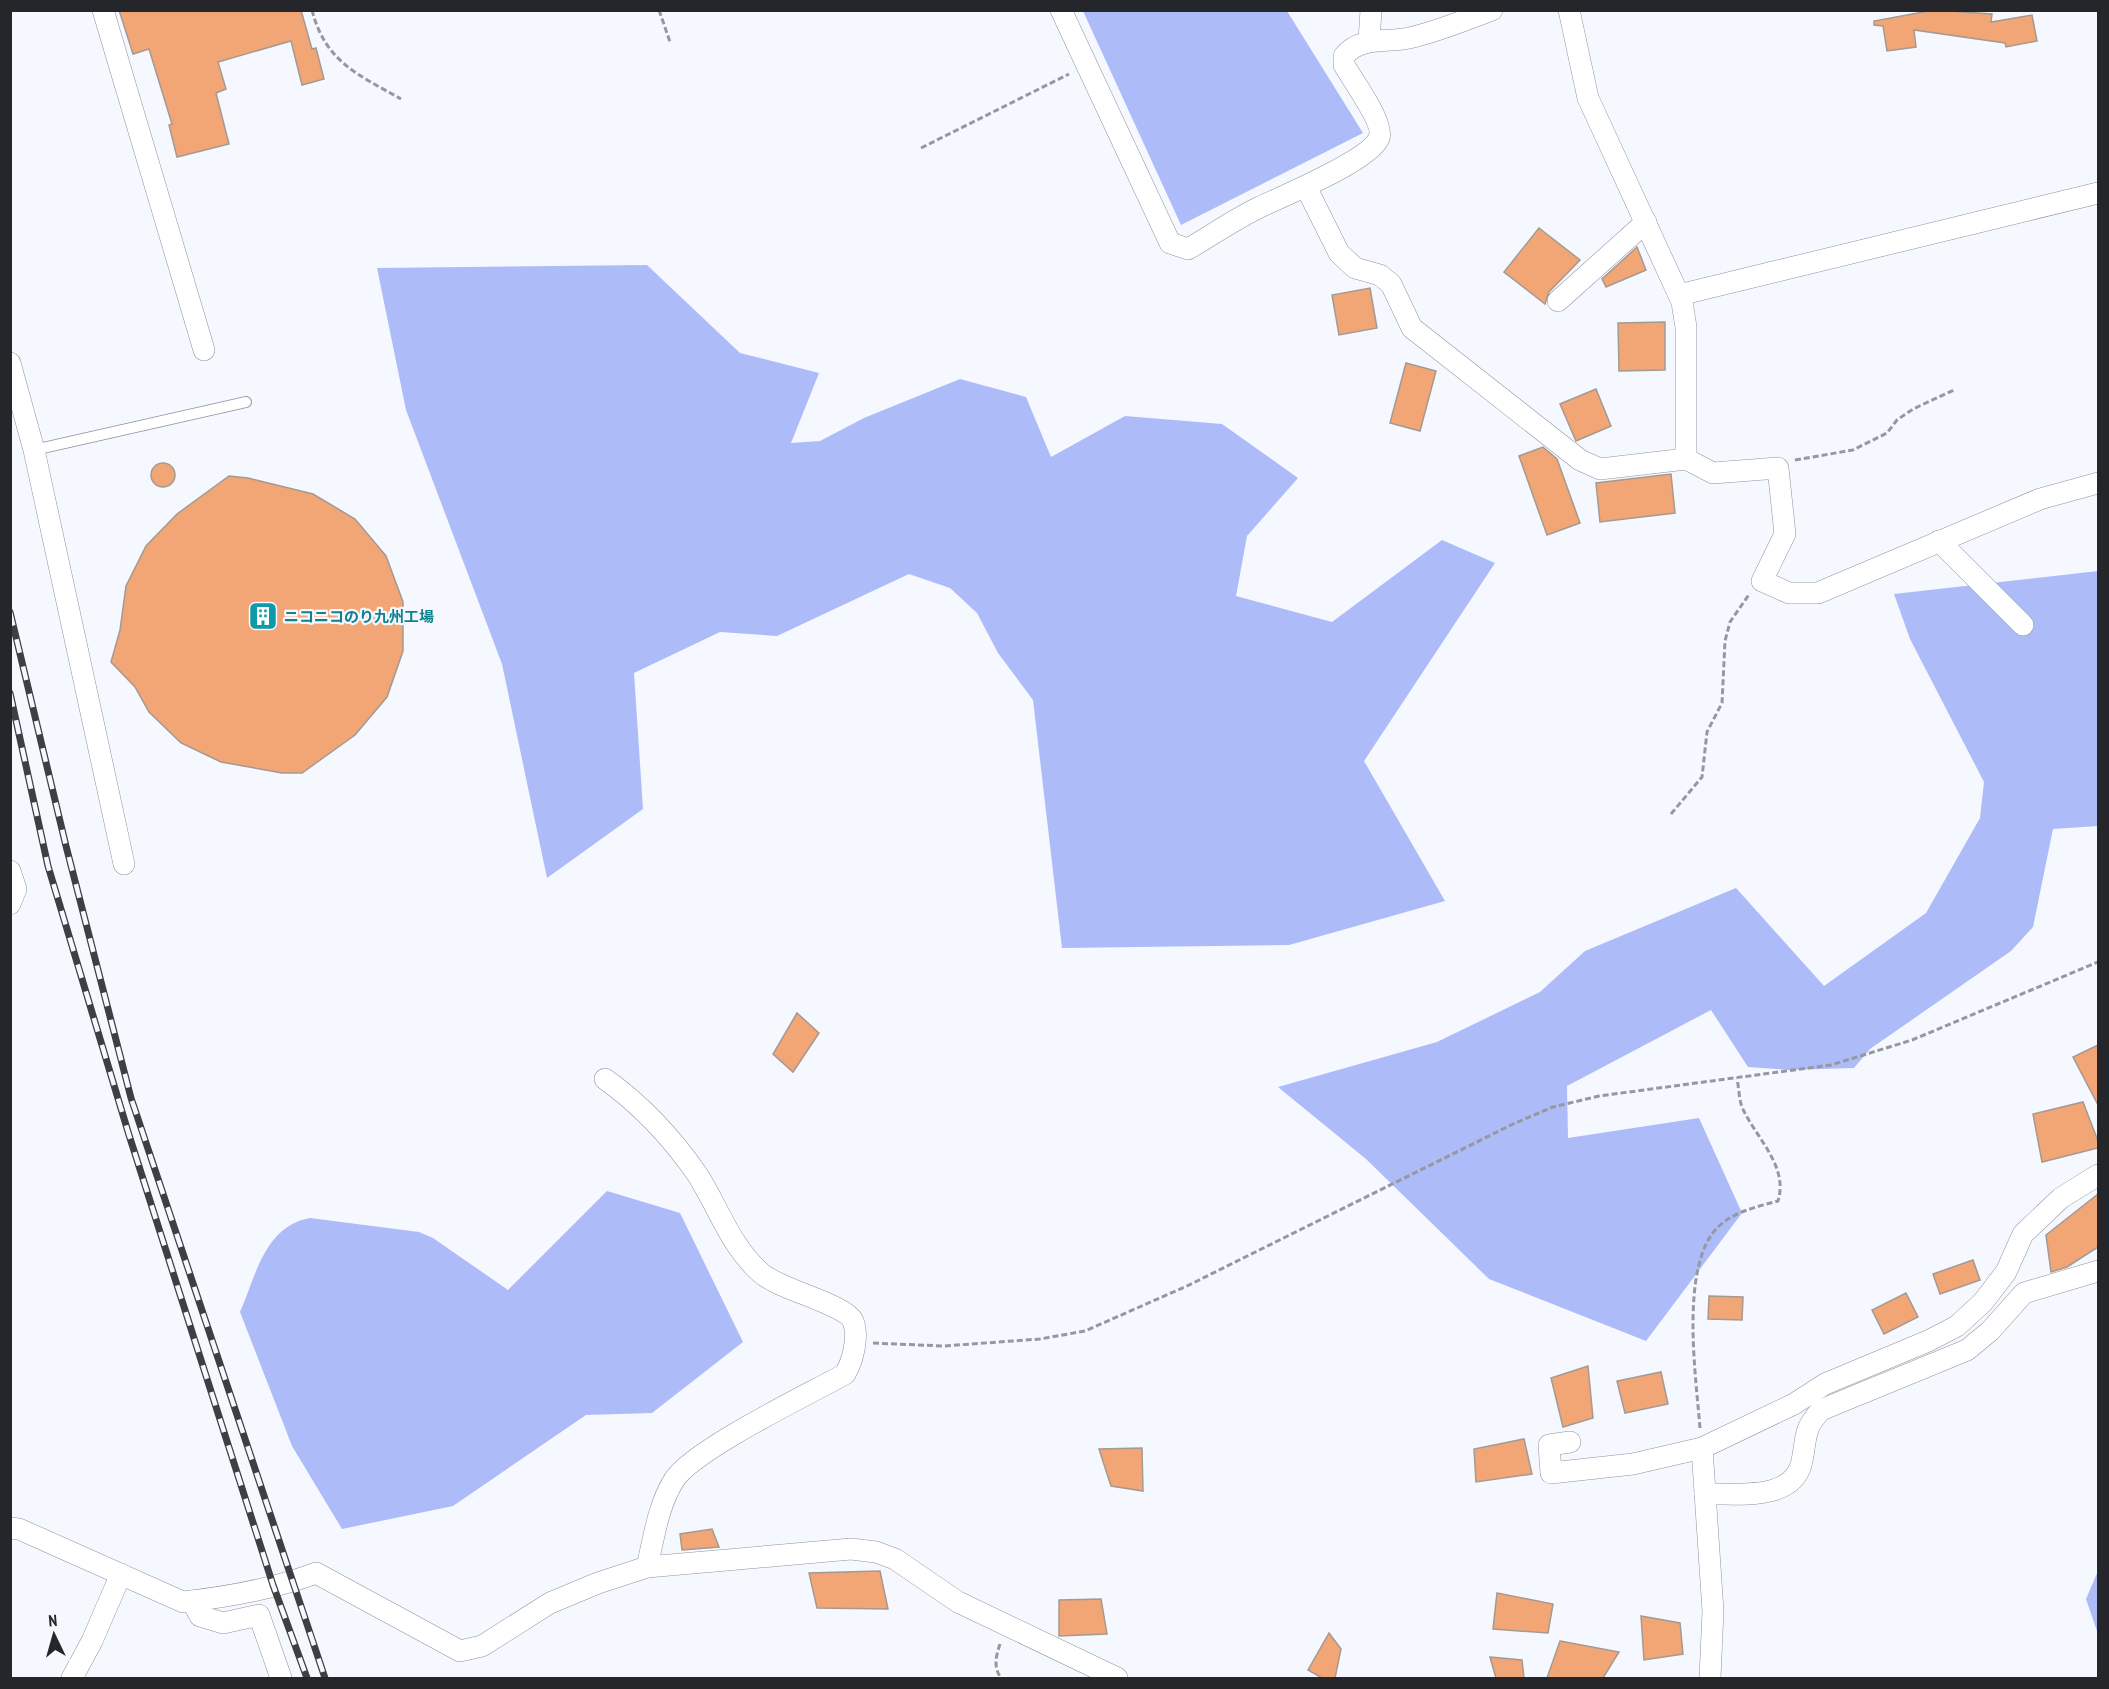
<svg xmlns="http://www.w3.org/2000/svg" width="2109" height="1689" font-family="'PT Sans Narrow','Noto Sans JP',sans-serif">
<rect width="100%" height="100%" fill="#f6f8ff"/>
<g fill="#adbbf9">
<polygon points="1083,11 1287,11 1363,133 1181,225"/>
<polygon points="647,265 740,353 819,373 791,443 820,441 864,418 960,379 1026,397 1051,457 1125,416 1222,424 1298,478 1247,536 1236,596 1332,622 1442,540 1495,563 1364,761 1445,901 1289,945 1062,948 1033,700 998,653 977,613 950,588 909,574 777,636 720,632 634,673 643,809 547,878 502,664 406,410 377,268"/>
<polygon points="2098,571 2098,826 2053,829 2033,927 2011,951 1870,1049 1854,1068 1789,1070 1748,1067 1711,1010 1567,1086 1568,1138 1699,1118 1742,1213 1646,1341 1489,1279 1366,1159 1278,1087 1437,1042 1540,992 1585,951 1736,888 1824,986 1926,913 1980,818 1984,782 1910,639 1894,594"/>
<path d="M607,1191L680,1213L743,1342L652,1413L586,1415L453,1506L342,1529L292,1446L240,1312C256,1275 265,1226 310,1218L419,1232L433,1238L508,1290Z"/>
<polygon points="2098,1571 2098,1634 2086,1599"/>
</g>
<g fill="#f2a675" stroke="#a49993" stroke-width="1.5">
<polygon points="119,10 301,10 312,49 316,48 324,79 302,85 291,41 218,62 226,89 216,93 229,144 177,157 169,125 172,124 149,49 133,54"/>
<polygon points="1934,10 1992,14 1991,22 2032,15 2037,41 2006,47 2005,43 1914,30 1916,47 1887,51 1883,26 1874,25 1874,21"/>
<polygon points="1539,228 1580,260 1549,292 1545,304 1504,272"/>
<polygon points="1637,247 1646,270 1606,287 1602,279"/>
<polygon points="1370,288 1377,328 1339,335 1332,295"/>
<polygon points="1665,322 1665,370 1619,371 1618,323"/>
<polygon points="1406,363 1436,371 1420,431 1390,423"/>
<polygon points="1596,389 1611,426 1576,441 1560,404"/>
<polygon points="1543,447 1557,459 1580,523 1547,535 1519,456"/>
<circle cx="163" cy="475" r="12"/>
<polygon points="1671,474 1675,513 1600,522 1596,483"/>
<polygon points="229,476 248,478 313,494 355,519 386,556 403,602 403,651 387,697 355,735 302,773 282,773 221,762 181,743 149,712 135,687 111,662 120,630 126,586 146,546 177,514"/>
<polygon points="797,1013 819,1033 793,1072 773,1054"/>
<polygon points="2098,1045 2098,1105 2073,1057"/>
<polygon points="2083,1102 2098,1141 2098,1148 2042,1162 2033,1114"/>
<polygon points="2098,1194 2098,1247 2067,1267 2051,1272 2046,1235"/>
<polygon points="1973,1260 1980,1280 1940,1294 1933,1274"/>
<polygon points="1906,1293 1918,1317 1884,1334 1872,1310"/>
<polygon points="1709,1296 1743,1297 1742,1320 1708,1319"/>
<polygon points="1588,1366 1593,1418 1563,1427 1551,1378"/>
<polygon points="1661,1372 1668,1404 1625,1413 1617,1381"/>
<polygon points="1524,1439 1532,1474 1476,1482 1474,1449"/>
<polygon points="1142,1448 1143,1491 1111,1486 1099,1449"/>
<polygon points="712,1529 719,1547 682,1550 680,1534"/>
<polygon points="880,1571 888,1609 817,1608 809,1573"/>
<polygon points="1497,1593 1553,1604 1548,1633 1493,1629"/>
<polygon points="1101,1599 1107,1634 1059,1636 1059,1600"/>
<polygon points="1641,1616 1680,1623 1683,1654 1644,1660"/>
<polygon points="1329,1633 1341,1649 1335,1678 1322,1678 1308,1670"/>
<polygon points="1560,1641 1619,1652 1603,1678 1547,1678"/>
<polygon points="1490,1657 1522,1660 1524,1678 1496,1678"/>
</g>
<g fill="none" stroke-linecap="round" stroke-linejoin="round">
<g stroke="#90939d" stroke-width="12">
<polyline id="service" points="34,450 246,402"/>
</g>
<g stroke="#90939d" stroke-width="22">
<g id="minor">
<polyline points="103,10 204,350"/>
<path d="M1061,10L1170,243L1188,249C1212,235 1235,219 1260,207C1285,195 1369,161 1379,138C1385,124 1352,79 1344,65V56C1360,36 1386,43 1409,38C1437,32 1465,20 1492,10"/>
<polyline points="1569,10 1588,98 1682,302 1686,327 1686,459"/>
<polyline points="1369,41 1371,10"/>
<polyline points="1306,187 1339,253 1355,268 1380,275 1391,284 1412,328 1580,460 1600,469 1686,459 1713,473 1778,468 1785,534 1762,581 1789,593 1818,593 2040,499 2098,483"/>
<polyline points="1679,295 2098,193"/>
<polyline points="1558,301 1646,222"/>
<polyline points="10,363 34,450 124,864"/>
<polyline points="1939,541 2023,625"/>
<polyline points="10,871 16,889 10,904"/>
<path d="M605,1079C640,1104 672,1138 697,1174C719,1208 730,1246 761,1273C780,1290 845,1304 853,1321C859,1336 853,1361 845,1374C809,1394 693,1450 674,1480C658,1506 654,1537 647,1567"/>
<polyline points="1570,1442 1549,1445 1551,1473 1633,1464 1702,1448 1794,1404 1825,1384 1928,1341 1957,1326 1983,1302 2006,1272 2023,1234 2061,1198 2098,1175"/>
<polyline points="1702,1448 1713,1611 1710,1678"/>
<path d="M1705,1494C1737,1493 1794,1502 1802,1461C1807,1436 1803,1430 1821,1410L1967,1350L1990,1331L2024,1293L2098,1271"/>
<path d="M10,1528L19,1529L183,1602C228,1597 274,1589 316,1573L460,1651L482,1646L550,1603L598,1583L647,1567L851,1549L876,1552L895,1559L958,1602L1117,1678"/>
<polyline points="192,1601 200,1616 223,1623 259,1615 281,1678"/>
<polyline points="72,1678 92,1641 121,1574"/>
</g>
</g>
<g stroke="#96989d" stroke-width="3" stroke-dasharray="6 3" stroke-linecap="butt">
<path d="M312,10C325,62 359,75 401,99"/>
<polyline points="659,10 670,42"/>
<polyline points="921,148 1069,74"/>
<polyline points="1795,460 1853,450 1887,433 1897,420 1913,409 1954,390"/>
<polyline points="1671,814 1702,777 1707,732 1722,703 1725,641 1730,622 1750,593"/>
<polyline points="873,1343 944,1346 1040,1339 1085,1331 1187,1286 1513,1124 1553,1107 1599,1096 1831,1065 1912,1040 2098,962"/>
<path d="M1700,1428C1696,1377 1680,1269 1716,1229C1732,1212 1756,1207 1778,1201C1789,1166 1755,1137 1742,1107C1739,1099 1739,1088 1737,1079"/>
<path d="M1000,1644C996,1656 993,1667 1001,1678"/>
</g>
<use href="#service" stroke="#fff" stroke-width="10"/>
<use href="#minor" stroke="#fff" stroke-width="21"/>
<g stroke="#3d3f43" stroke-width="7">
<g id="rail">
<polyline points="10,612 66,846 131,1098 325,1678"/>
<polyline points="10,693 48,866 129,1135 273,1585 307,1678"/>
</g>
</g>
<use href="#rail" stroke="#f6f8ff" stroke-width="4.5" stroke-dasharray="14" stroke-linecap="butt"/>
</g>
<defs>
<g id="building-square" transform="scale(1.5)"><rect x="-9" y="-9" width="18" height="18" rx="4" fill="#0f9aa8" stroke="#f6f8ff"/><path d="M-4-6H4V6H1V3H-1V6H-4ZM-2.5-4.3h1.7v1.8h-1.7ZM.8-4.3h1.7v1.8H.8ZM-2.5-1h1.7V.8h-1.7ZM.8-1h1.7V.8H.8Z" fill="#fff"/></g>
</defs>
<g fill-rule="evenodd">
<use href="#building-square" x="263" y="616"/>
</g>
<g text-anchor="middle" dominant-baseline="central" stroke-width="4.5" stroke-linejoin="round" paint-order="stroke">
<g font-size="15" font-weight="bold" fill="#0d838f" stroke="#f6f8ff" text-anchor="start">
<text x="284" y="616">ニコニコのり九州工場</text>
</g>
</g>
<rect width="2109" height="1689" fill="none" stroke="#25262a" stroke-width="24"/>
<g transform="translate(54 1635) rotate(355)" stroke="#f6f8ff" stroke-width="4.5" paint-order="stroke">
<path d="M0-4.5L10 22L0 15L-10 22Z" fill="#25262a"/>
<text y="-9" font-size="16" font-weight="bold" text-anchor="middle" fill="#25262a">N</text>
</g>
</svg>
